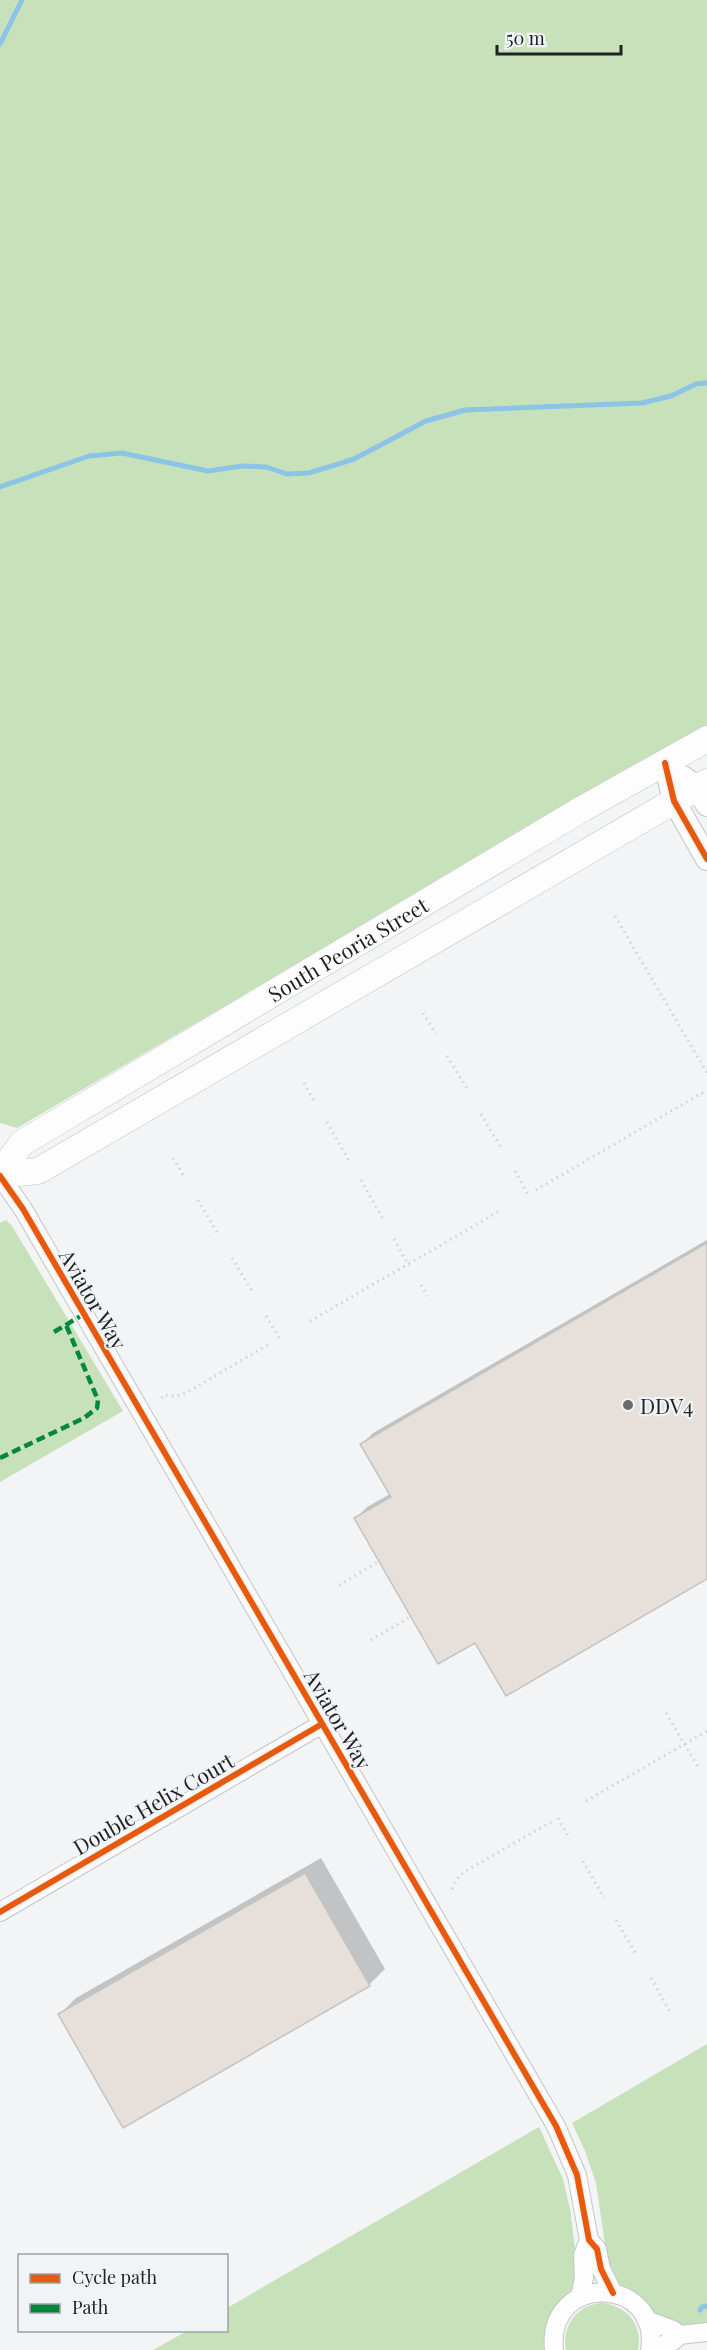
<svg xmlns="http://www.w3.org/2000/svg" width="707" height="2350" font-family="'Playfair Display',serif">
<rect width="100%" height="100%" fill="#f2f4f5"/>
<g fill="#c7e1ba">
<polygon points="0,0 707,0 707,728 482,855 17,1128 0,1123"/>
<polygon points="6,1220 12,1226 123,1411 0,1482 0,1223"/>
<polygon points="707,2044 707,2322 699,2325 676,2325 657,2315 645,2303 617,2282 608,2265 596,2183 585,2151 572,2123"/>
<polygon points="539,2127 563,2179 570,2208 577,2264 576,2284 558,2305 547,2326 546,2350 153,2350 187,2331 226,2330 227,2308"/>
<path d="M604,2303C628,2307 643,2326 638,2350H566C561,2325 579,2303 604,2303Z"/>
</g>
<g fill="#0003">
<polygon points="707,1240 707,1578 476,1641 355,1519 367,1507 390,1494 362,1444 373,1433"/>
<polygon points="321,1858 385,1969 369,1985 60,2014 76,1998"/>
</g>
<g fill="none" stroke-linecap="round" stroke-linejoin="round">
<g stroke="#8cc4e8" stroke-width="5">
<polyline points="0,44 22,0"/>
<polyline points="0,487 89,456 122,453 208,471 242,466 266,467 287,474 309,473 354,459 426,421 465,410 642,403 671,396 696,384 707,383"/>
<polyline points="700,2310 702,2307 707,2306"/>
</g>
</g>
<g fill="#e7e0da" stroke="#c3c3c4" stroke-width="1.5">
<polygon points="707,1243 707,1579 506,1696 475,1643 438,1664 354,1518 391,1497 360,1444"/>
<polygon points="305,1873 370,1986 123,2128 58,2014"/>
</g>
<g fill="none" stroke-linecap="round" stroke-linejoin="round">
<g stroke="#c3c4c5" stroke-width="20">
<g id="minor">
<polyline points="0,1176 23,1209 556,2126 577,2175 589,2240 597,2249 601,2269 613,2293"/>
<polyline points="0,1912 322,1724"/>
<polyline points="580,2297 584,2278 583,2255 589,2240"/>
<polyline points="646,2320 673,2330 680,2335"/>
<path d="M554,2350C546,2271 662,2276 650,2350"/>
<polyline points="653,2350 673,2341 680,2335 707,2332"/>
</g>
</g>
<g stroke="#c3c4c5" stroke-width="24">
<g id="tertiary">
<polyline points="665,763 674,801 707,859"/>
<polyline points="683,777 697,788 707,805"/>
</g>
</g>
<g stroke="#c3c4c5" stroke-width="27">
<g id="secondary">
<path id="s1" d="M0,1174L22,1143L582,809L707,739"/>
<polyline points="0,1175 38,1171 707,782"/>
</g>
</g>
<g stroke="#d2d2d2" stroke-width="3" stroke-dasharray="1.5 4.5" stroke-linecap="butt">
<polyline points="615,916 707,1073"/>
<polyline points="423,1013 436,1034"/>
<polyline points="447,1056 468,1090"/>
<polyline points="304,1083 315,1103"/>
<polyline points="481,1114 501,1148"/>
<polyline points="327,1122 349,1161"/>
<polyline points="173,1158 185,1178"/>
<polyline points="515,1171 528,1194"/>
<polyline points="361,1180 383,1219"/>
<polyline points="536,1190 702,1093 703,1095"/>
<polyline points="198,1200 218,1234"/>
<polyline points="394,1239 409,1266"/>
<polyline points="232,1258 252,1291"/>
<polyline points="421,1285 427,1296"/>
<polyline points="266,1316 279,1338"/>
<polyline points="310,1321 498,1212"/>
<polyline points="162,1398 163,1395 176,1396 186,1393 271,1343"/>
<polyline points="339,1585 378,1562"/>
<polyline points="371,1640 410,1617"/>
<polyline points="666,1713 698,1767"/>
<polyline points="586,1801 707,1731"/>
<polyline points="558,1818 570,1839"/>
<polyline points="583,1861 604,1898"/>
<polyline points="452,1889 457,1879 464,1872 551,1822"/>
<polyline points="616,1920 637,1956"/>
<polyline points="651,1978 671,2014"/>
</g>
<use href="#minor" stroke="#fdfdfe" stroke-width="18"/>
<use href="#tertiary" stroke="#fdfdfe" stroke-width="22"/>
<use href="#secondary" stroke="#fdfdfe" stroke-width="26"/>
<g stroke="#00873e" stroke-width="4.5" stroke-dasharray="9 4.5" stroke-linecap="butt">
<polyline points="54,1332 84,1314"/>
<polyline points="0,1458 84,1418 97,1408 98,1400 66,1325"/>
</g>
<g stroke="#f1f4f6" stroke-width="10">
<g id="cycleway">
<polyline points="665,763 674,801 707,859"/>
<polyline points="0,1176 23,1209 556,2126 577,2175 589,2240 597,2249 601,2269 613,2293"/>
<polyline points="0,1912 322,1724"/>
</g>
</g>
<use href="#cycleway" stroke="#e8590c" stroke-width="6"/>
</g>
<circle fill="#6a6c6c" stroke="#f1f4f6" stroke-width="2" cx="628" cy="1405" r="6"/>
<g text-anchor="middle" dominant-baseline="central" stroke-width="4.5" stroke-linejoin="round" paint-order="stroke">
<g font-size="21" fill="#212223" stroke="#f1f4f6">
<text stroke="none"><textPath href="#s1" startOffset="417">South Peoria Street</textPath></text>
<text transform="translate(94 1299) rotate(60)">Aviator Way</text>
<text transform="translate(339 1719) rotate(60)">Aviator Way</text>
<text transform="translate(153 1803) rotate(-30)">Double Helix Court</text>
</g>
<g font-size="21" fill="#212223" stroke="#f1f4f6" text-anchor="start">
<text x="640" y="1405">DDV4</text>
</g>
</g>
<rect x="18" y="2254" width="210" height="78" fill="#f1f4f6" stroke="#9ea0a2" stroke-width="1.5"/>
<rect x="30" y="2274" width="30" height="9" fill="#e8590c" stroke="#9ea0a2" stroke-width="1.5"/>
<text x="72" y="2284" font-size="18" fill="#212223">Cycle path</text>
<rect x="30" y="2304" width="30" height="9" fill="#00873e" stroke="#9ea0a2" stroke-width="1.5"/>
<text x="72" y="2314" font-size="18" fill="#212223">Path</text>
<path d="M497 45v9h124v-9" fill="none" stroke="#212223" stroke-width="3"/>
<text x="506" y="45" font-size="18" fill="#212223" stroke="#f1f4f6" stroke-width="4.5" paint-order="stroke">50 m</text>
</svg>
